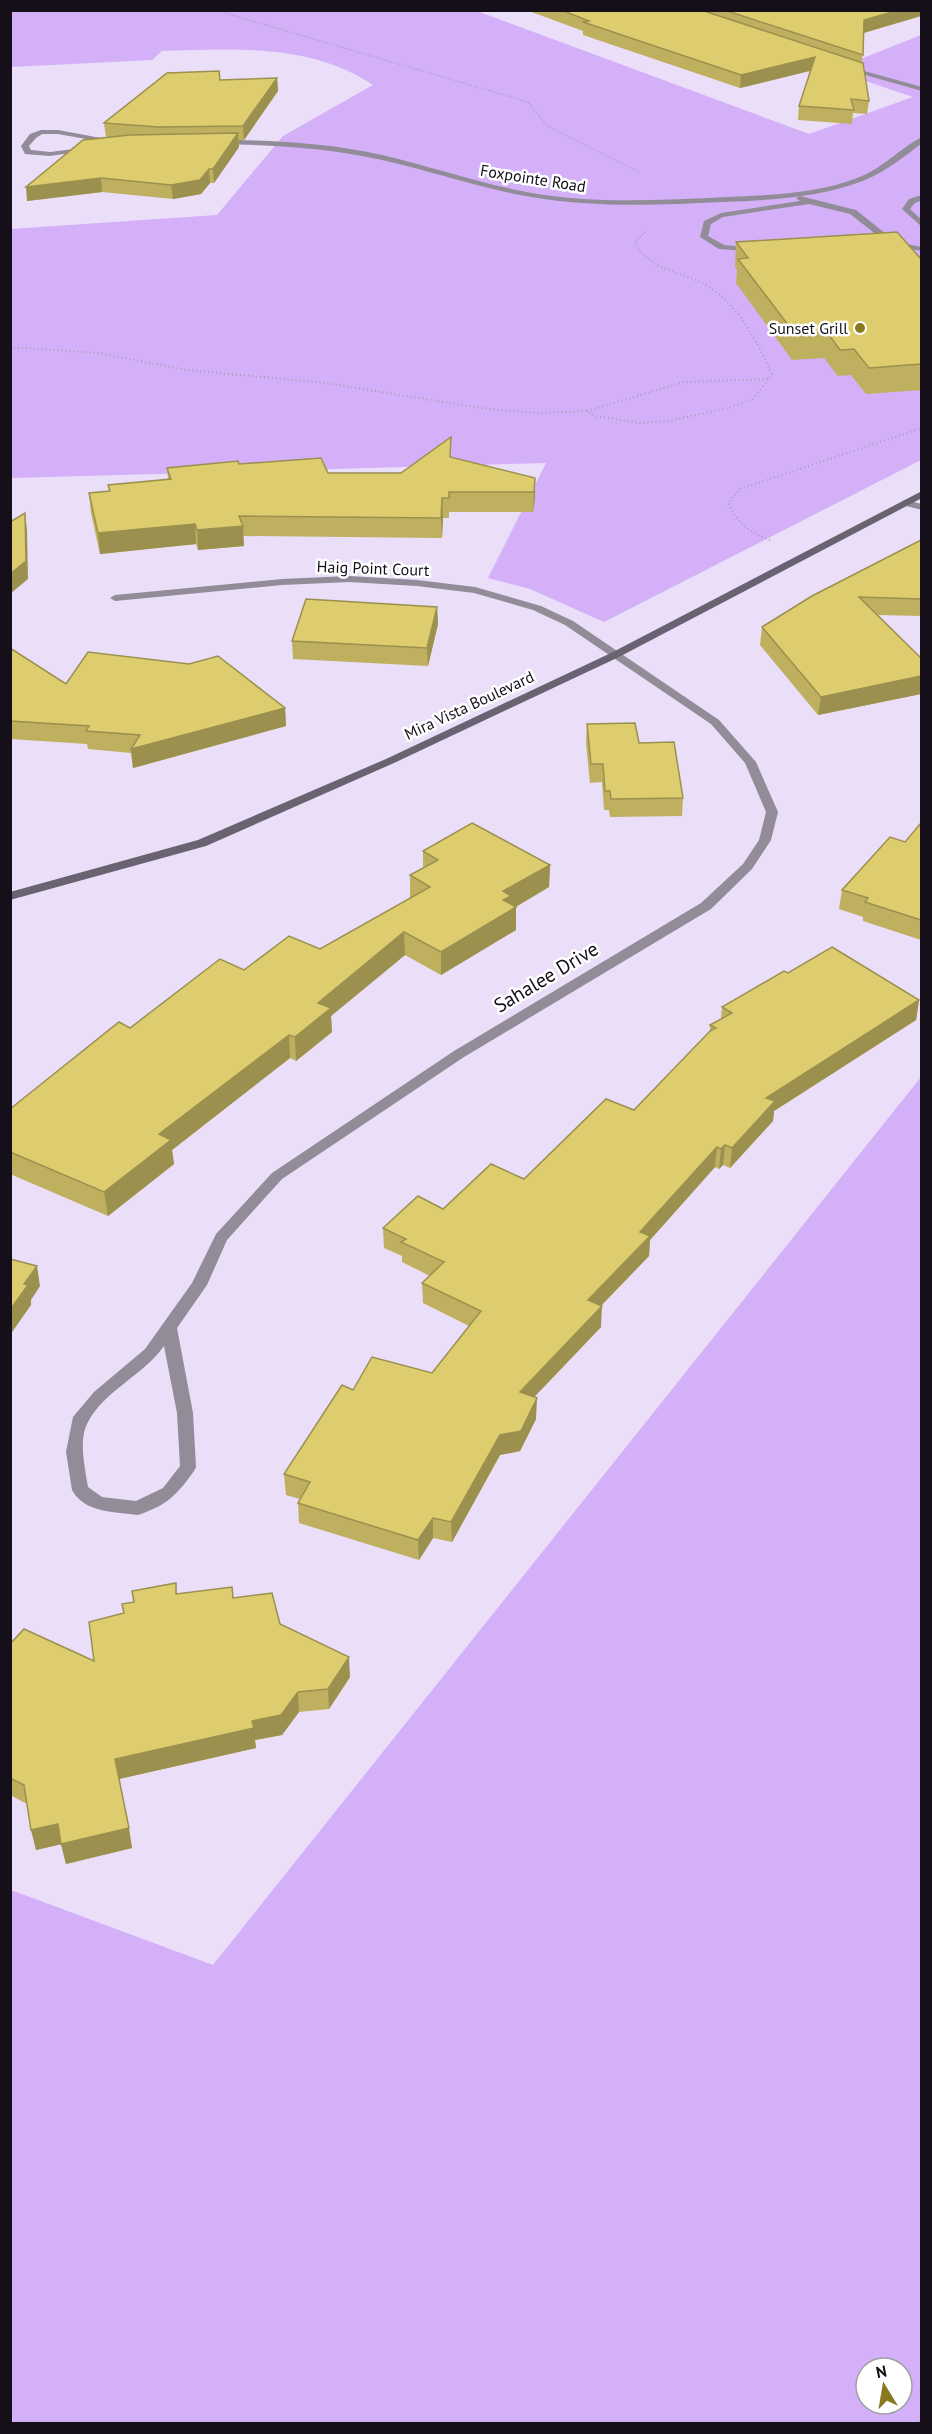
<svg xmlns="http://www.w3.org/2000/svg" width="932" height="2434" font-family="'PT Sans',sans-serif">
<rect width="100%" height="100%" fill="#eadef9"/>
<g fill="#d3b0f8" fill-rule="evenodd">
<path d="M11,11H477L809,134L913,97L833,70L921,35V460L604,622L530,589L488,578L546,463L11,478V229L217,215L283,136L373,85C311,43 234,49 162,51L152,60L11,67Z"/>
<path d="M921,1077V2423H11V1890L213,1965ZM866,2368H902V2404H866Z"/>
</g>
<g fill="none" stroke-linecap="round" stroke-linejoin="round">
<g stroke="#a89eb4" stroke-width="1.5" stroke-dasharray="1 2" stroke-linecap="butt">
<polyline points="215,10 528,102 547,126 639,172"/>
<polyline points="645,232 635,241 640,252 657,265"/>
</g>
<g stroke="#a89eb4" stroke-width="2" stroke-dasharray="1 3" stroke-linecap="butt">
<polyline points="10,347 98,353 187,370 325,383 488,409 539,413 586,411 596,416 640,423 668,421 728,408 753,399 769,379"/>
<path d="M587,411L684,382L769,379L772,374C757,341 736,300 702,283C687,275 670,272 655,264"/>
<path d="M770,540C749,532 738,524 728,503L740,489L922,428"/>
</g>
<polyline stroke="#a89eb4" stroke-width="5" stroke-dasharray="2 6" stroke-linecap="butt" points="919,2424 922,2421"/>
<g fill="#918c97" fill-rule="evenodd">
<polygon points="922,195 922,200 915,203 910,209 922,220 922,227 902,209 909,199"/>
<polygon points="800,196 856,210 896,242 922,247 922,251 891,246 850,214 809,204 723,217 711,224 708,236 724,245 756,248 760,250 759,252 719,249 700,237 704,221 721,213 800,201 796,198"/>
<polygon points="905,500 922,504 922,510 902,505 902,501"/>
</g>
<g fill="#918c97" fill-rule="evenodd">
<polygon points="846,66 922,87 922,91 844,69"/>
<path d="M41,130H58L133,144L50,156L25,154L21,146L30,134ZM42,134H58L114,144L50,152L31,150L29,146L36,138Z"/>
<path d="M922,137V143C904,157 886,171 865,180C820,198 770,200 722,202C659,205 594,208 532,197C481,189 432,171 382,160C329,148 274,145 220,144L216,142L220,140C274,140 329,143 382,155C433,167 481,184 532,193C596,204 662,200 727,197C770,195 816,194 857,178C882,169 899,149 922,137Z"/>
<path d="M349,576L417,580L475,587L541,606L573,621L719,720L756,762L778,812L771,840L752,869L711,909L464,1057L282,1179L227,1240L207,1285L177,1328L193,1413L196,1467L194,1471C176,1496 167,1505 138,1515C116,1512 84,1513 72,1490L66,1452L73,1417L94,1392L145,1349L192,1283L216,1234L272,1173L454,1051L701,903L743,864L759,840L766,812L745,763L711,724L565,625L533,610L474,593L417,586L349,582L282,585L115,601L110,598L115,595L282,579ZM164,1346L177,1413L180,1466L163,1488L136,1501L102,1497L88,1487C85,1467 78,1440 88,1422C105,1390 144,1375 164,1346Z"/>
</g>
<polygon fill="#696271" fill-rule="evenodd" points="922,491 922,498 619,657 394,763 206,846 10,900 10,892 198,840 386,759 611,653"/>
</g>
<g fill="#bfb05f">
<polygon points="526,10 921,10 921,16 864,33 862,63 869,101 867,114 853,113 852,124 798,120 799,106 811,70 740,88 583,35 583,31"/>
<polygon points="277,78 278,91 244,140 239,140 239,147 214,183 210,183 201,194 173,199 102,192 27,201 109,137 106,137 104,123 220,80"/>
<polygon points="736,242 921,259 921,390 866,394 851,375 838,376 824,358 792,360 736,283 737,270 735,267"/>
<polygon points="451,457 535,478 535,498 533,512 449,512 449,518 443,518 442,538 243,536 244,546 198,550 196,544 100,554 91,513 89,493 109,491 108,485 168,479 167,468 239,464 328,473 401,473"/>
<polygon points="921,540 921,616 878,615 921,658 921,694 818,715 760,645 762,627"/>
<polygon points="437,607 438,624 428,666 293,659 292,641"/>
<polygon points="10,648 66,684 285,708 286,726 133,768 131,753 88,749 87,744 10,739"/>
<polygon points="587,724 639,743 683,798 682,816 610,817 609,810 604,810 602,782 590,783 586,743"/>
<polygon points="921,823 921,940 863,921 863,917 839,909 842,890 905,842"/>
<polygon points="423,851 550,865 549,887 516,907 516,930 441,975 405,955 331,1016 332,1032 296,1061 290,1058 172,1150 174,1164 108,1216 10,1174 10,1109 130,1028 244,970 320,949 410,898 410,875 423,868"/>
<polygon points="788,973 919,1000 916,1020 774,1111 773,1121 730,1168 723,1165 719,1169 715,1167 650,1240 649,1256 601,1306 601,1327 534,1397 536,1419 520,1451 500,1455 452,1542 433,1538 419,1560 299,1523 298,1503 300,1499 286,1495 284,1474 432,1373 469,1326 423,1303 422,1283 430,1276 402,1262 402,1256 384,1248 383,1228 443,1209 524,1179 634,1110 710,1031 710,1025 721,1019 722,1007"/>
<polygon points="176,1583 177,1593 234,1597 280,1624 350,1677 329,1709 299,1712 282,1735 255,1740 256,1748 119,1779 132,1848 66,1864 61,1844 36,1850 27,1804 10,1795 10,1644 94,1661 123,1613 134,1602"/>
</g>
<g fill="#9b904e">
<polygon points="899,10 921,10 921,16 863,33 864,20"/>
<polygon points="815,57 814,70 740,88 741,75"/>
<polygon points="277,78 278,91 244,140 243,126"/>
<polygon points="238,133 239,147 214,183 213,169"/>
<polygon points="209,169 210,183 201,194 173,199 171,185"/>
<polygon points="101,178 102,192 27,201 26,187"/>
<polygon points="535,478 535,498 533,512 534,492"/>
<polygon points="442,498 443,518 442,538 441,518"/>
<polygon points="25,513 27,530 28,579 10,594 10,574"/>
<polygon points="195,524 196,544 100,554 98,533"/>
<polygon points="243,526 244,546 198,550 197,530"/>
<polygon points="437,607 438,624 428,666 427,648"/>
<polygon points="921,676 921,694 818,715 821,697"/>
<polygon points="285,708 286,726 133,768 131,749"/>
<polygon points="550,865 549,887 510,910 516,907 516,930 441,975 441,952 503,891"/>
<polygon points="404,932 405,955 331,1016 332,1032 296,1061 295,1037 318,1003"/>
<polygon points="919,1000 916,1020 774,1111 773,1121 730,1168 732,1148 766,1098"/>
<polygon points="289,1035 290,1058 172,1150 174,1164 108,1216 104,1192 159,1134"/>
<polygon points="725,1145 723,1165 719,1169 721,1149"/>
<polygon points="717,1147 715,1167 650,1240 649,1256 587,1320 588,1300 640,1232"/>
<polygon points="37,1266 40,1286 31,1300 31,1305 10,1335 10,1310 24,1284"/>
<polygon points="602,1306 601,1327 519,1413 520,1392"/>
<polygon points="537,1398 536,1419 520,1451 500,1455 452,1542 451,1522 500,1435"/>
<polygon points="433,1518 433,1538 419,1560 418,1540"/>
<polygon points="349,1657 350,1677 329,1709 328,1689"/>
<polygon points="298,1692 299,1712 282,1735 255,1740 256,1748 119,1779 115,1759 252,1721"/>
<polygon points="58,1824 62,1844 36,1850 31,1830"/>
<polygon points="129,1828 132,1848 66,1864 61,1844"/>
</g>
<g fill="#decd6f" stroke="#9b904e" stroke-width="1.5">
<polygon points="561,10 701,10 863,63 869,101 851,99 854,110 799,106 815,57 741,75 583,22 589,21"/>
<polygon points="724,10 899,10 864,20 863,55"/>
<polygon points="219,71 220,80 277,78 243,126 158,127 104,123 167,73"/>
<polygon points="238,133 213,169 209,169 200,180 171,185 101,178 26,187 83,140 130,135"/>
<polygon points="897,232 921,259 921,364 869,368 854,349 840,350 827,332 795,334 738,259 748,258 736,242"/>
<polygon points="451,437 450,457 535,478 534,492 449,492 449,498 442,498 441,518 239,516 243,526 197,530 195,524 98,533 89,493 110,491 108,485 171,479 167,468 238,461 239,464 321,458 328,473 401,473"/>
<polygon points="25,513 26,561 10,574 10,522"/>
<polygon points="921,540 921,599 859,597 921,658 921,676 821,697 762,627 812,596"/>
<polygon points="306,599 437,607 427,648 292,641"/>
<polygon points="10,648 66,684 88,652 189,664 218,656 285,708 131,749 140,735 86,731 89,726 10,721"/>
<polygon points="635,723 639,743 674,742 683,798 611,799 610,791 605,791 603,764 591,764 587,724"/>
<polygon points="472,823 550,865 503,891 511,896 503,900 516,907 441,952 404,932 318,1003 331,1008 295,1037 289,1035 159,1134 171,1140 104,1192 10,1152 10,1109 119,1022 130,1028 220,959 244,970 289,936 320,949 430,887 410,875 438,860 423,851"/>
<polygon points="921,823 921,920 865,902 868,898 842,890 890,837 905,842"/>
<polygon points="832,947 919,1000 766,1098 775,1101 732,1148 725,1145 721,1149 717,1147 640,1232 650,1236 588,1300 602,1306 520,1392 537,1398 521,1431 500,1435 451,1522 433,1518 418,1540 298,1503 310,1482 284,1474 342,1385 353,1390 372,1357 432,1373 481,1311 422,1283 444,1262 401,1242 406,1239 383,1228 418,1196 443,1209 491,1164 524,1179 606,1099 634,1110 710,1031 716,1028 710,1025 732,1013 722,1007 784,971 788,973"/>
<polygon points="10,1259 37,1266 24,1284 28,1285 10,1310"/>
<polygon points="176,1583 176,1594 232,1587 233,1598 272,1593 280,1624 349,1657 328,1689 298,1692 281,1715 252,1721 254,1728 115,1759 129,1828 61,1844 58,1824 31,1830 24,1785 10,1778 10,1644 24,1629 94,1661 89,1622 124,1613 122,1604 134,1602 132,1591"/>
</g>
<circle fill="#897a1f" stroke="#fff" stroke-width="2" cx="860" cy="328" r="6"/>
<g text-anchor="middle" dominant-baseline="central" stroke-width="5" stroke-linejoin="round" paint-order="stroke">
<g font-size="16" fill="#140f18" stroke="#fff">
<text transform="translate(533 178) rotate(9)">Foxpointe Road</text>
<text transform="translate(373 568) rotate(2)">Haig Point Court</text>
<text transform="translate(469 705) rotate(-25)">Mira Vista Boulevard</text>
</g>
<g font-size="16" fill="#140f18" stroke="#fff" text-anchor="end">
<text x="848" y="328">Sunset Grill</text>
</g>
<g font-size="20" fill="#140f18" stroke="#fff">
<text transform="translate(546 977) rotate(-31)">Sahalee Drive</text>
</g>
</g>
<rect width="932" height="2434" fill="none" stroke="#140f18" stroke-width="24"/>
<g transform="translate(884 2386) rotate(349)"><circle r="28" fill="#ffffff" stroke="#a19fa3" stroke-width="1.5"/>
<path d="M0-4.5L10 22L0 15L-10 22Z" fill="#897a1f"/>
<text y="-9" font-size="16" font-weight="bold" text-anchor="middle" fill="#140f18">N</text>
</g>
</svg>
